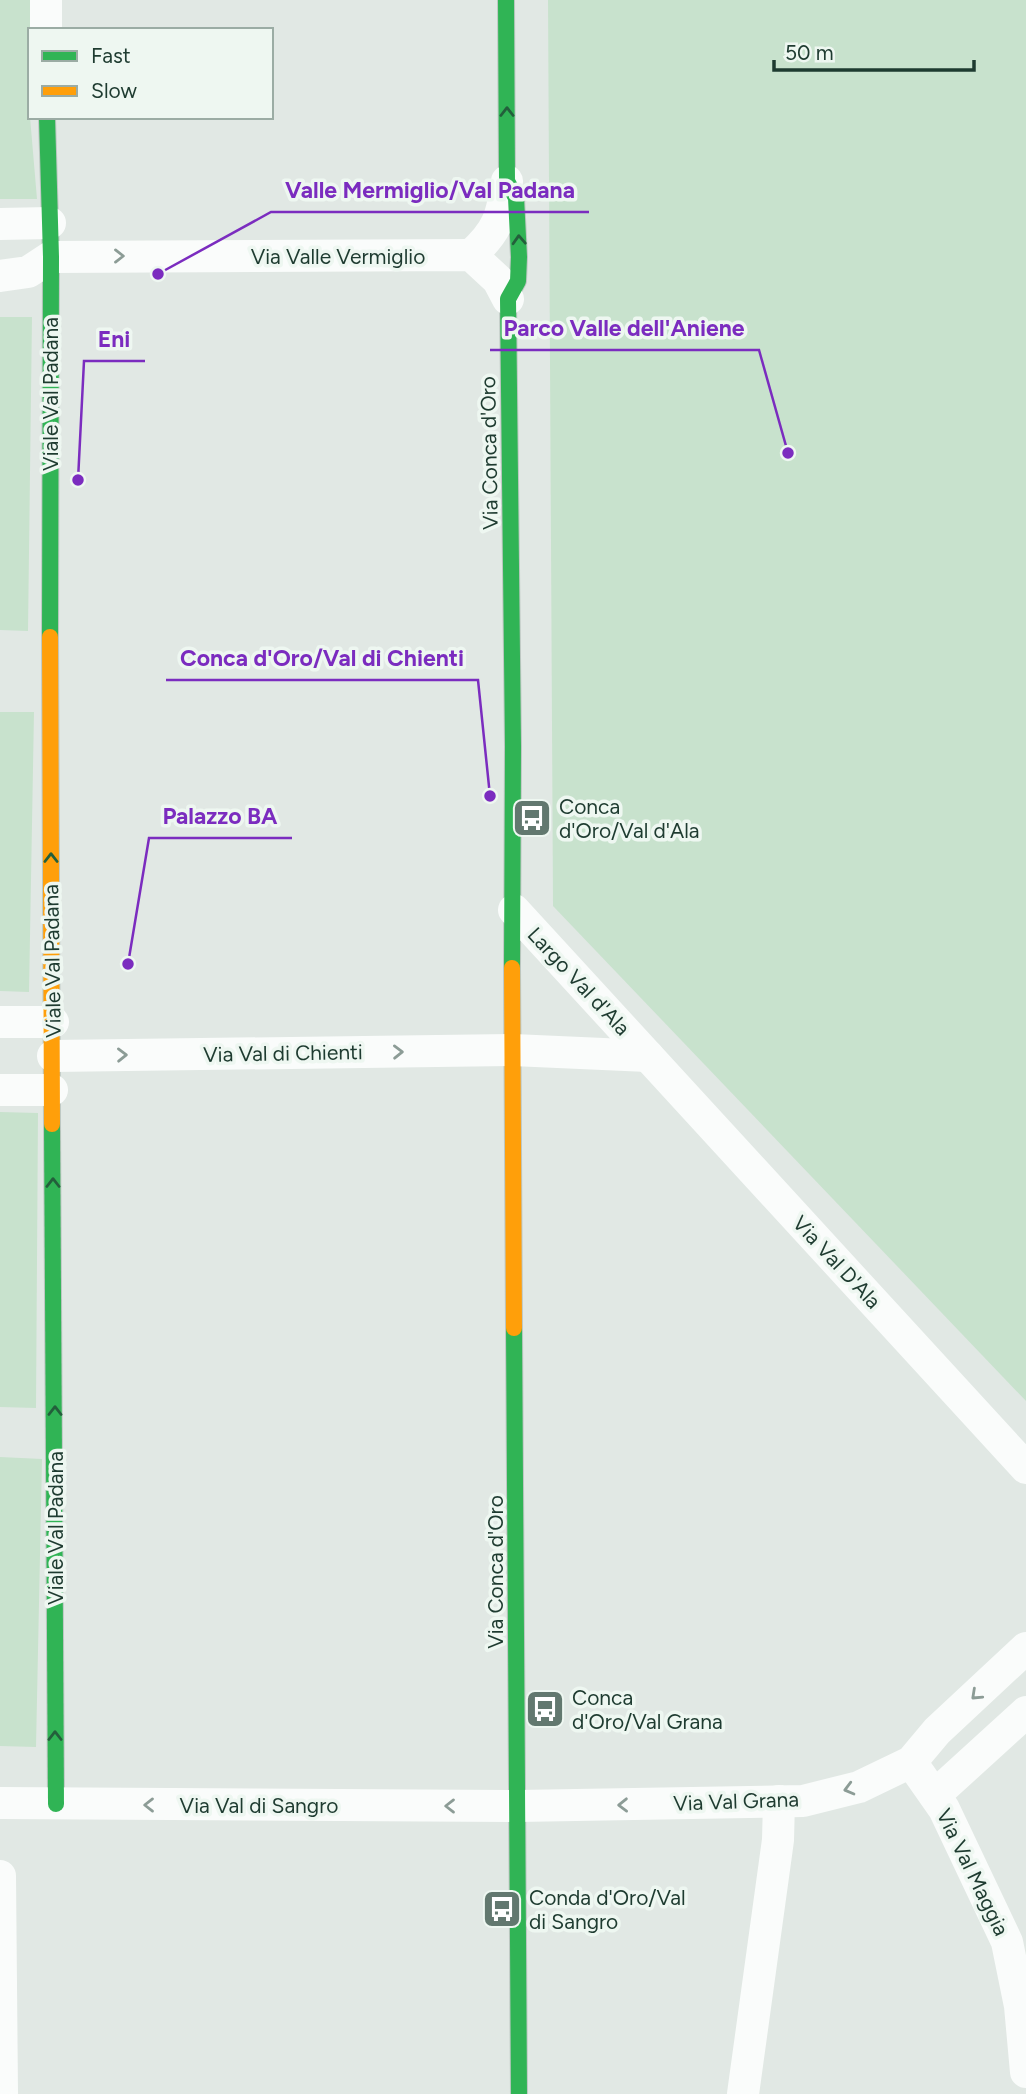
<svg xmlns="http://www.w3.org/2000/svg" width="1026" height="2094" font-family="Figtree,sans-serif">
<rect width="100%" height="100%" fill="#e1e8e4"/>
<g fill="#c8e2cd">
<polygon points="0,0 36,0 36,30 30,30 30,117 37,199 0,199"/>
<polygon points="548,0 1026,0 1026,1401 553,906"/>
<polygon points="0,317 32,317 28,631 0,630"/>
<polygon points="0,712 34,712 29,992 0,991"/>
<polygon points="0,1112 38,1113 36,1408 0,1407"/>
<polygon points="0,1457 42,1459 36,1747 0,1746"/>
</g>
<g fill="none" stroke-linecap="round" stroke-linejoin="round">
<g stroke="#bdc7c2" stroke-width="18">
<g id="fast">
<polyline points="506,0 507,181 516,198 519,257 518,281 508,299 513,746 512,968"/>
<polyline points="47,117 51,257 50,637"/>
<polyline points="52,1124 56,1804"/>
<polyline points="514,1328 519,2094"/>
</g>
</g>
<g stroke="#bdc7c2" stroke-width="18">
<g id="slow">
<polyline points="50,637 52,1124"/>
<polyline points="512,968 514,1328"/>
</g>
</g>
<g stroke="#fafcfb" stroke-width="32">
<polyline points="46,0 46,30"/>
<polyline points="0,224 50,223"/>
<path d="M471,255C498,231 502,216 507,181"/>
<polyline points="0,276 28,272 51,257 471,255 498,280 508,299"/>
<polyline points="514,910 1026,1468"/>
<polyline points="0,1022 53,1022"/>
<polyline points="53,1056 513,1050 648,1056"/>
<polyline points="0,1090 52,1090"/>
<polyline points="911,1762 944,1809 1007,1942 1020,2006 1026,2072"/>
<polyline points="935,1795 1026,1712"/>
<polyline points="0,1803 518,1806 803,1801 859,1787 911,1762 937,1731 1026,1648"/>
<polyline points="0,1876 2,2094"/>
<polyline points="743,2094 778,1840 779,1801"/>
</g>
<use href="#fast" stroke="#30b455" stroke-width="16"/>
<use href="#slow" stroke="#ff9f0a" stroke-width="16"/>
</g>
<defs><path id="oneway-chevron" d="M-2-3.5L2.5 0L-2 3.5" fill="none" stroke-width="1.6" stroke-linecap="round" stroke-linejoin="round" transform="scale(1.75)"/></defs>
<g stroke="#235f3b">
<use href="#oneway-chevron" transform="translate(507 112) rotate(-90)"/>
<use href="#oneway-chevron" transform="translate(519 240) rotate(-93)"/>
<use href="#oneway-chevron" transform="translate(51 858) rotate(-90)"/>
<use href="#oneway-chevron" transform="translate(53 1183) rotate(-90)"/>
<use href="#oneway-chevron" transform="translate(55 1411) rotate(-90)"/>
<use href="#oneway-chevron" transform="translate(55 1736) rotate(-90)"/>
</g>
<g stroke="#8c9c96">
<use href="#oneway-chevron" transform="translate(119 256)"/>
<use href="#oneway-chevron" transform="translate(398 1052) rotate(-1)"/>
<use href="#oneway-chevron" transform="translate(122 1055) rotate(-1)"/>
<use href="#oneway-chevron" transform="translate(976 1695) rotate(137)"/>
<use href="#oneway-chevron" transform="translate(849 1789) rotate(165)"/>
<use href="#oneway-chevron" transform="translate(149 1805) rotate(-180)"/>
<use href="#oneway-chevron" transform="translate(623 1805) rotate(179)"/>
<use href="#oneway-chevron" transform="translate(450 1806) rotate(-180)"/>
</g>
<defs>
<g id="bus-square" transform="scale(2.0125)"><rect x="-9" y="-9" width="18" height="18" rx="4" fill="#62786f" stroke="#eef7f1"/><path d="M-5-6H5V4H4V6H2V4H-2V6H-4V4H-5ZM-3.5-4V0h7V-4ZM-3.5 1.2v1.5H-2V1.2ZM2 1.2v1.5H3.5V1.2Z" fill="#fff"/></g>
</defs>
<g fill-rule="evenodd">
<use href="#bus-square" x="532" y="818"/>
<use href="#bus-square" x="545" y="1709"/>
<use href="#bus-square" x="502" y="1909"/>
</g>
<g text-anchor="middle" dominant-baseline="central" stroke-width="7" stroke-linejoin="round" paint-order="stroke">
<g font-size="21" fill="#1e3b30" stroke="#eef7f1">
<text x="338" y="256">Via Valle Vermiglio</text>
<text transform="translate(50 394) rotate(-90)">Viale Val Padana</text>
<text transform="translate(489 453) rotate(-91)">Via Conca d'Oro</text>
<text transform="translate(52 961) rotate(-91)">Viale Val Padana</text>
<text transform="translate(579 981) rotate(47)">Largo Val d'Ala</text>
<text transform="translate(283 1053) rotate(-1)">Via Val di Chienti</text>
<text transform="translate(837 1262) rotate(47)">Via Val D'Ala</text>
<text transform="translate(55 1528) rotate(-90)">Viale Val Padana</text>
<text transform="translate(495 1572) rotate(-90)">Via Conca d'Oro</text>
<text transform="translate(736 1801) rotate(-2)">Via Val Grana</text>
<text x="259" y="1805">Via Val di Sangro</text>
<text transform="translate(973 1872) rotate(64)">Via Val Maggia</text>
</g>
<g font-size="21" fill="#1e3b30" stroke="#eef7f1" text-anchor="start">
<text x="559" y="806">Conca<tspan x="559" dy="24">d'Oro/Val d'Ala</tspan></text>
<text x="572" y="1697">Conca<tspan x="572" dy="24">d'Oro/Val Grana</tspan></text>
<text x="529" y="1897">Conda d'Oro/Val<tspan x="529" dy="24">di Sangro</tspan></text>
</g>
</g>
<path fill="none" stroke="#7b2cbf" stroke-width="2.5" d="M158 274L271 212H589M788 453L759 350H490M78 480L84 361H145M490 796L478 680H166M128 964L149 838H292"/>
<g fill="#7b2cbf" stroke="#eef7f1" stroke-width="2.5">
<circle cx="158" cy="274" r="7"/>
<circle cx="788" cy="453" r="7"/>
<circle cx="78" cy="480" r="7"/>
<circle cx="490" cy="796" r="7"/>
<circle cx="128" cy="964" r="7"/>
</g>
<g font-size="23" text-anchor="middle" font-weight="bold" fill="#7b2cbf" stroke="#eef7f1" stroke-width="7" stroke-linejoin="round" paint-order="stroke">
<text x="430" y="198">Valle Mermiglio/Val Padana</text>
<text x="624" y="336">Parco Valle dell'Aniene</text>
<text x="114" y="347">Eni</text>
<text x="322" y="666">Conca d'Oro/Val di Chienti</text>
<text x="220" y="824">Palazzo BA</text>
</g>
<rect x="28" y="28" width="245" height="91" fill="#eef7f1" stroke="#9baca4" stroke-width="2"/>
<rect x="42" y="51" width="35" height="10" fill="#30b455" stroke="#9baca4" stroke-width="2"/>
<text x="91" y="63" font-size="21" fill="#1e3b30">Fast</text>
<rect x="42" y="86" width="35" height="10" fill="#ff9f0a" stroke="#9baca4" stroke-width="2"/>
<text x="91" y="98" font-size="21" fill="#1e3b30">Slow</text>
<path d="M774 60v10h200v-10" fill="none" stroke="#1e3b30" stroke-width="3.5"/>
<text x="785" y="60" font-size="21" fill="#1e3b30" stroke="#eef7f1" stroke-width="5" paint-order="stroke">50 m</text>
</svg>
